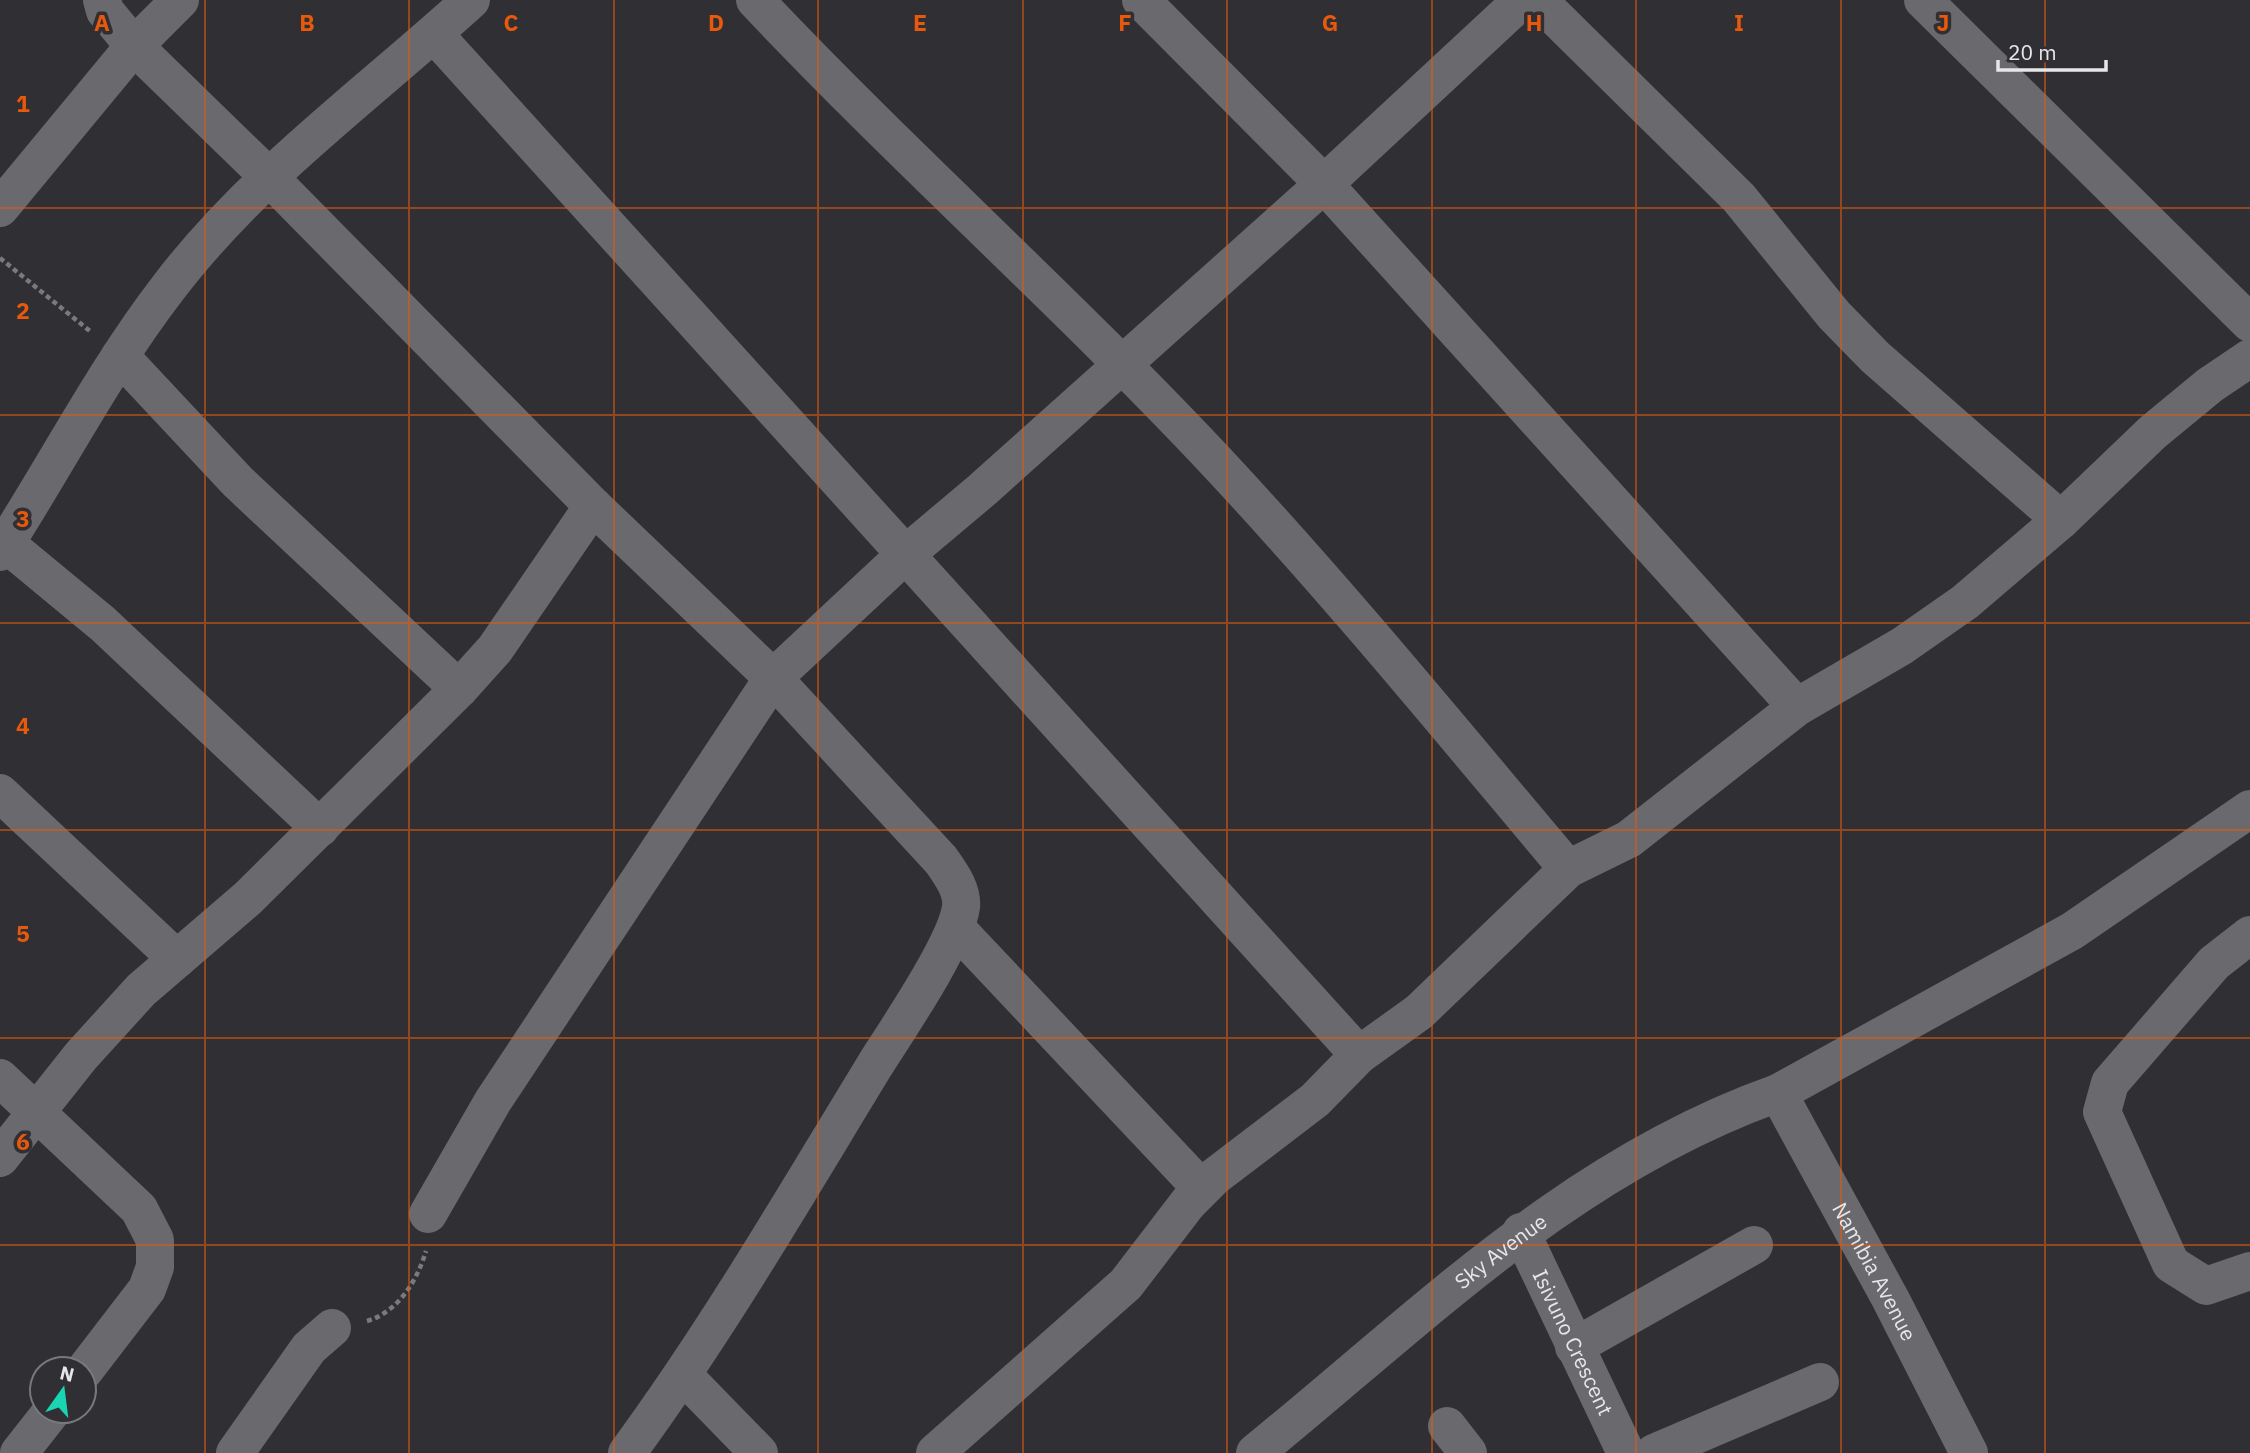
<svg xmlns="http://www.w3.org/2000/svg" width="2250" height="1453" font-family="'IBM Plex Sans',sans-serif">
<rect width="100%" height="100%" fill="#302f34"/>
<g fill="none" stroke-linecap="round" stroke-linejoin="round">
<g stroke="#7a797d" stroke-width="4.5" stroke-dasharray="5 3.5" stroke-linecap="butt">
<polyline points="0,258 91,332"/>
<path d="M367,1321C398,1312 417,1281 426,1251"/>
</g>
<g stroke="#69696e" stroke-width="38">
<path d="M102,0L105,11L134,46L269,177L593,506L773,678L941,860C950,873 963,890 961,907C956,944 897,1030 875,1065C795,1196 718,1329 627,1453"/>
<path d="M755,0C907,161 1073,308 1224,470C1344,599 1455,735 1568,869"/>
<polyline points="1141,0 1324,184 1797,707"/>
<polyline points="1538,0 1739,198 1834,315 1875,357 2061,520"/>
<polyline points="1923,0 2250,323"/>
<polyline points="434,34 1359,1055"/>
<polyline points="0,208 134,46 180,0"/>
<polyline points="120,356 238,482 459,689"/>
<polyline points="5,543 103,624 320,828"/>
<path d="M0,552C57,464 104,371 168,288C252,177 368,94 471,0"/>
<polyline points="0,793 177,959"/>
<polyline points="956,928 1201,1188"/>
<polyline points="2250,935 2214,963 2110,1083 2102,1112 2171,1264 2206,1286 2250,1271"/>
<polyline points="0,1078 139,1209 155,1240 155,1267 147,1289 84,1371"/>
<path id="s1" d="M1778,1093L1891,1300L1969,1453"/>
<polyline points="0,1158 81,1056 141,990 248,898 459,689 495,649 593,506"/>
<polyline points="428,1214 493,1101 773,678 906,554 982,490 1324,184 1522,0"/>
<path id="s2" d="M1521,1232L1626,1453"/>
<polyline points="1574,1347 1754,1245"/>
<polyline points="684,1376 759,1453"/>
<polyline points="1447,1426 1468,1453"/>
<polyline points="19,1453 52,1411"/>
<polyline points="235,1453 309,1348 332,1328"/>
<polyline points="935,1453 1126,1284 1188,1203 1214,1177 1315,1100 1359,1055 1419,1012 1568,869 1629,839 1797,707 1902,646 1965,602 2061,520 2153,432 2210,385 2250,358"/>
<path id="s3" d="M1255,1453C1421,1318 1571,1166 1778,1093L2072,931L2250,809"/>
<polyline points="1654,1453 1820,1382"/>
</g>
</g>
<path fill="none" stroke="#e8590c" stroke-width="2" stroke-opacity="0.55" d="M205,0V1453M409,0V1453M614,0V1453M818,0V1453M1023,0V1453M1227,0V1453M1432,0V1453M1636,0V1453M1841,0V1453M2045,0V1453M0,208H2250M0,415H2250M0,623H2250M0,830H2250M0,1038H2250M0,1245H2250"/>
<g text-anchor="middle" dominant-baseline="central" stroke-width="7" stroke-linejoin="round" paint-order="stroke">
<g font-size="21" fill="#e7e7ea" stroke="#302f34">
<text stroke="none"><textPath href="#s3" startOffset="318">Sky Avenue</textPath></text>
<text stroke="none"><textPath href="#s1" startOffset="203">Namibia Avenue</textPath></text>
<text stroke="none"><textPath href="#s2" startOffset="122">Isivuno Crescent</textPath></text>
</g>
</g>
<g font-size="23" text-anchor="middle" font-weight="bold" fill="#e8590c" stroke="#302f34" stroke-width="7" stroke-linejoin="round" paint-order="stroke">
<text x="102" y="31">A</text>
<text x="307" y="31">B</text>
<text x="511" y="31">C</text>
<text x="716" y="31">D</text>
<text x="920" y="31">E</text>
<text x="1125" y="31">F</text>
<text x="1330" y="31">G</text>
<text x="1534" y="31">H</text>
<text x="1739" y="31">I</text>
<text x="1943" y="31">J</text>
<text x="23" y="112">1</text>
<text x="23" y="319">2</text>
<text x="23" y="527">3</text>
<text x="23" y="734">4</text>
<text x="23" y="942">5</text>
<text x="23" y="1150">6</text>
</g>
<g transform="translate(63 1390) rotate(14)"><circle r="33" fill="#302f34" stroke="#79797d" stroke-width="2"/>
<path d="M0-5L12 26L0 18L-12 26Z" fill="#19d5b2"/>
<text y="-10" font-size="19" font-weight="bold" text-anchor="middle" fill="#e7e7ea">N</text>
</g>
<path d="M1998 60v10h108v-10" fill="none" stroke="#e7e7ea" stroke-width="3.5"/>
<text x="2008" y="60" font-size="21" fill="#e7e7ea" stroke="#302f34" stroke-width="5" paint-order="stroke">20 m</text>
</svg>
